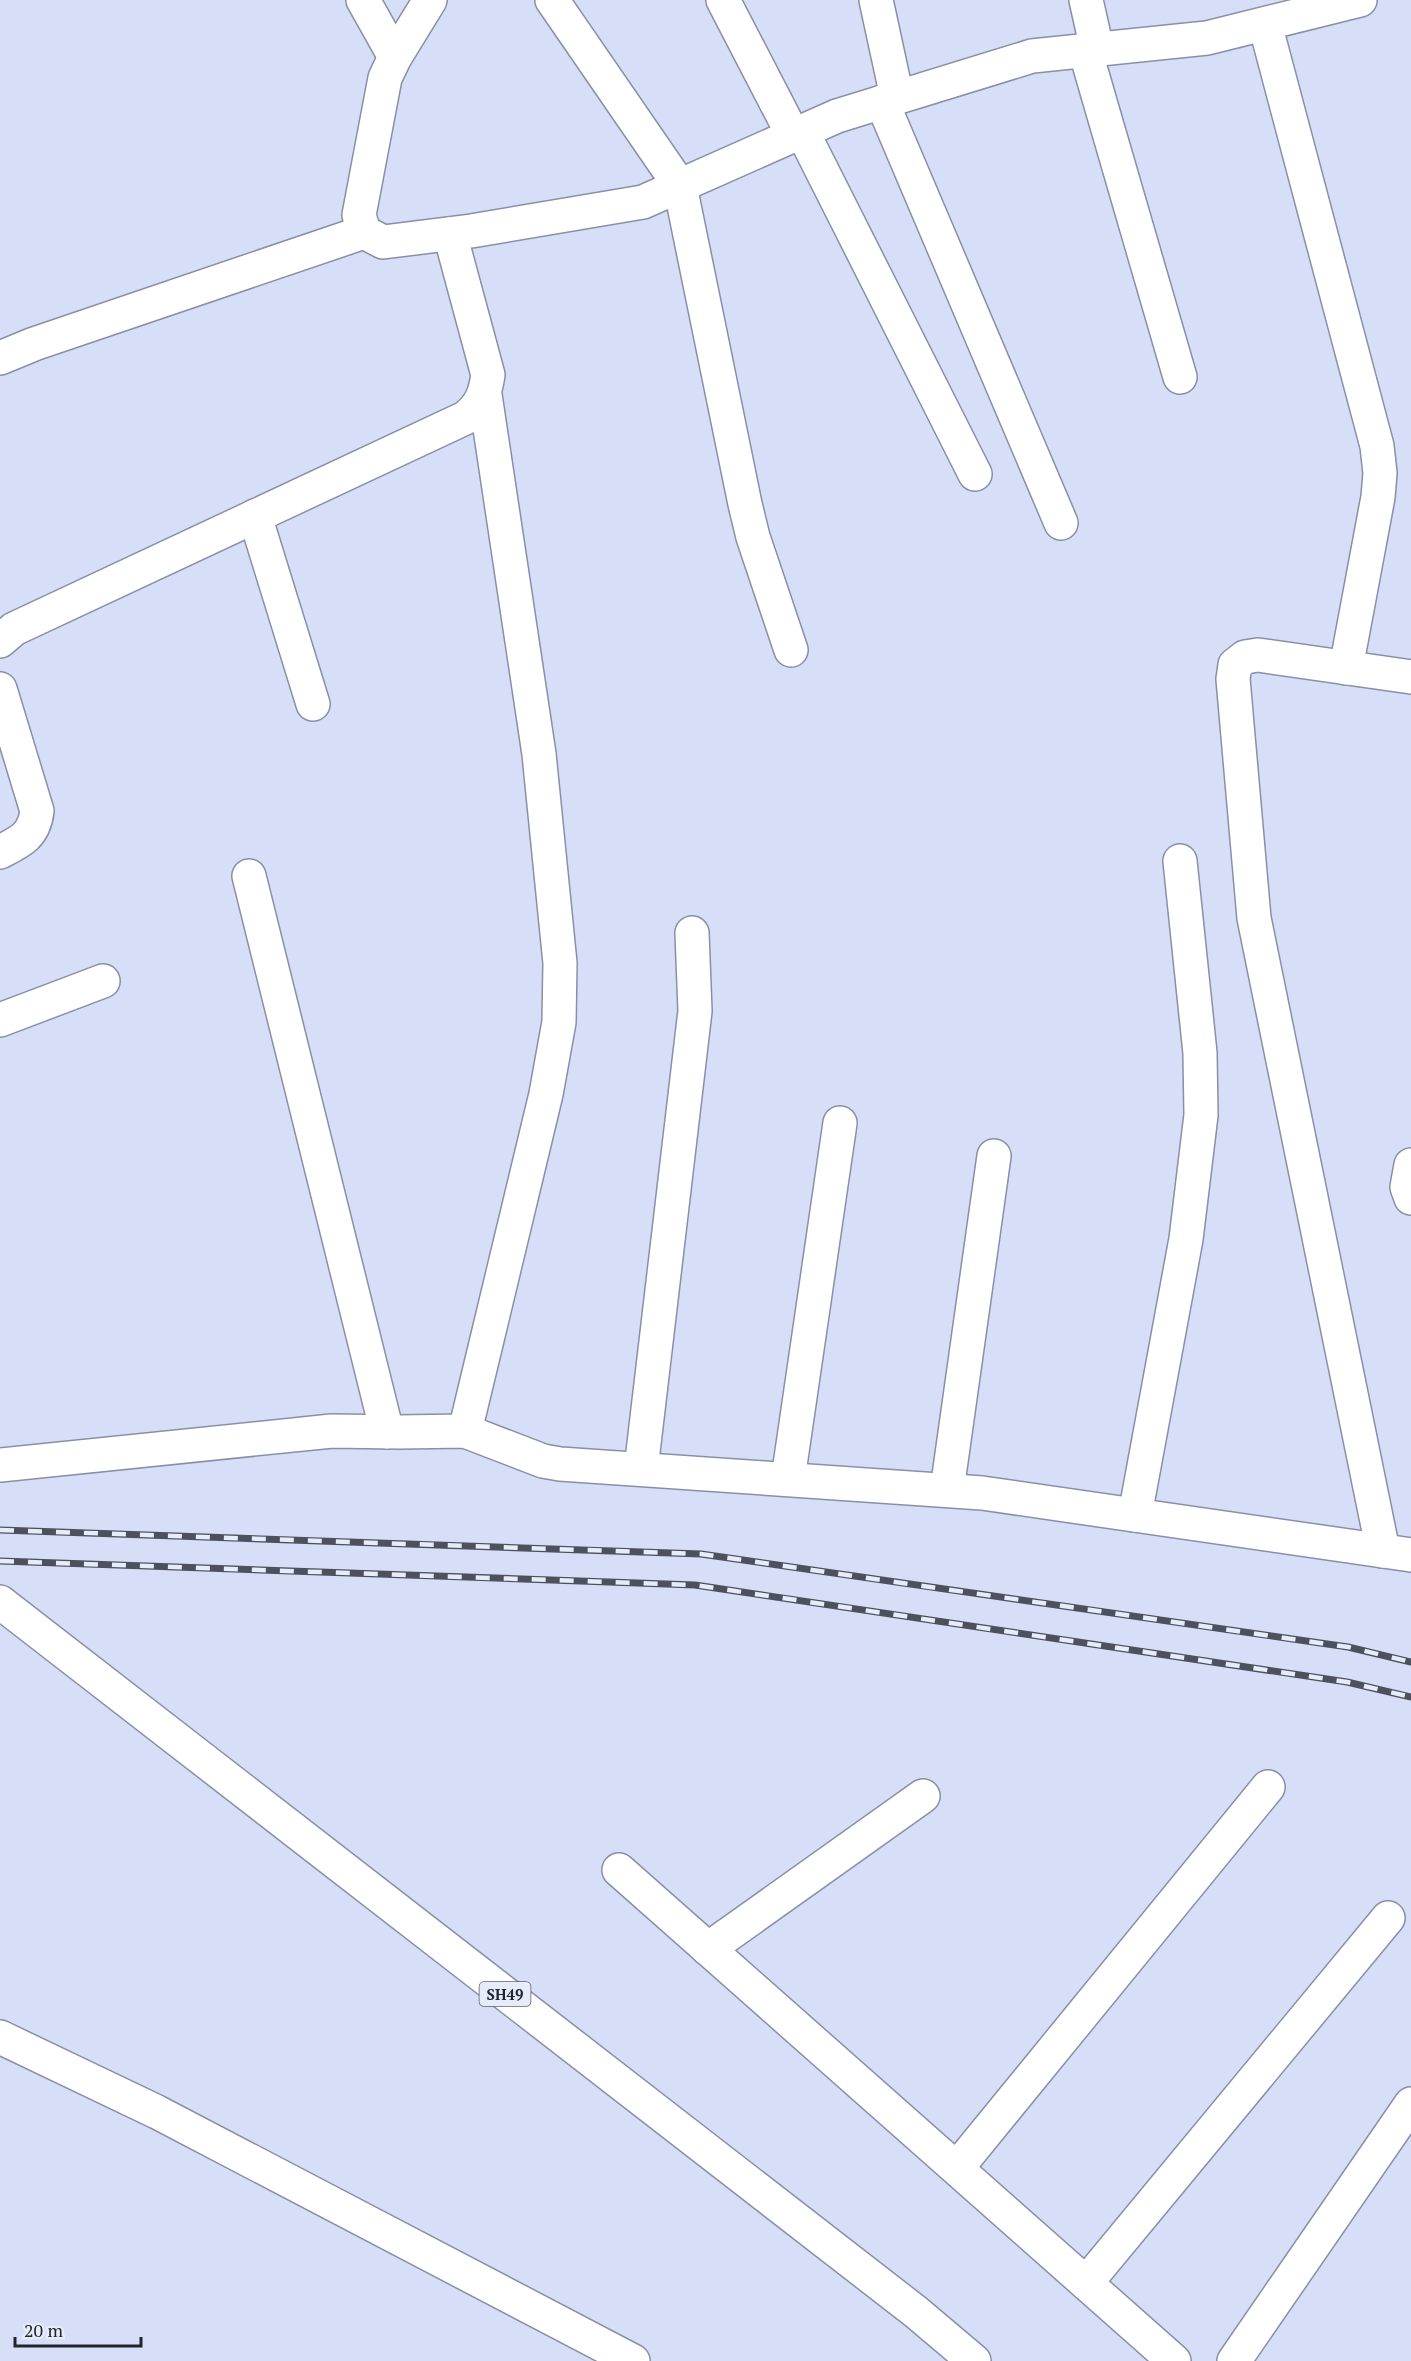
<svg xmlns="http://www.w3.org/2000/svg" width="1411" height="2361" font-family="'PT Serif',serif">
<rect width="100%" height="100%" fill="#d7dff8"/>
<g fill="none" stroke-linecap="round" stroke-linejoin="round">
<g stroke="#8890a7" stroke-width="36">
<g id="minor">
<polyline points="363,0 395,57"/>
<polyline points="430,0 395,57 385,78 359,215 364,232 383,242 471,231 643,202 837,116 1032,56 1207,38 1360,0"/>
<polyline points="552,0 680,186 745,504 753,537 791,650"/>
<polyline points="723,0 793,135"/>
<polyline points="876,0 897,97"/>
<polyline points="1086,0 1097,49"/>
<polyline points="1265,24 1377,446 1380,473 1378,497 1346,668"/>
<polyline points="1085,50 1180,377"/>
<polyline points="882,102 1061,523"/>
<polyline points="802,131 975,474"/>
<polyline points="0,358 34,344 364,232"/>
<polyline points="255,516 313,704"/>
<path d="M0,641L14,629L465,418C481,406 485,394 488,375L450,234"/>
<path d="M0,689L37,811C34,836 20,842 0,852"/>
<polyline points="249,876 387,1432"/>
<polyline points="0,1020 103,981"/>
<polyline points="1411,1165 1407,1187 1411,1198"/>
<polyline points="465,1431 546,1094 559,1022 560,963 539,754 485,395"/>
<polyline points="0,1465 332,1431 399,1432 465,1431 543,1461 560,1464 982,1493 1411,1555"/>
<polyline points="641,1469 695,1011 692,933"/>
<polyline points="788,1479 840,1123"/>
<polyline points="947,1490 994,1156"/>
<polyline points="1135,1515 1186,1239 1201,1115 1200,1053 1180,861"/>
<polyline points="1383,1551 1254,918 1233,679 1235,665 1245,657 1258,655 1411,677"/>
<polyline points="619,1870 1174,2361"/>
<polyline points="708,1949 923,1796"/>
<polyline points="957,2168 1268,1787"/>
<polyline points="1086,2283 1388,1918"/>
<polyline points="1234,2361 1411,2104"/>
</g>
</g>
<g stroke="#8890a7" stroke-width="36">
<polyline id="secondary" points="0,2037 157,2112 633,2361"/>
</g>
<g stroke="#8890a7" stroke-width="36">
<polyline id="primary" points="0,1602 916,2312 974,2361"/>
</g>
<use href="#minor" stroke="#fff" stroke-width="33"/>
<use href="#secondary" stroke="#fff" stroke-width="33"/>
<use href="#primary" stroke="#fff" stroke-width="33"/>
<g stroke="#4d515e" stroke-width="7">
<g id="rail">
<polyline points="0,1530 701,1554 1348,1647 1411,1662"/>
<polyline points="0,1561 695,1585 1347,1682 1411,1697"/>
</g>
</g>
<use href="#rail" stroke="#e7ecfb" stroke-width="4.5" stroke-dasharray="14" stroke-linecap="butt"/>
</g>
<g text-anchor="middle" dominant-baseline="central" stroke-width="5" stroke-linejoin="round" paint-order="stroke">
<rect fill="#e7ecfb" stroke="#5d616c" stroke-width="1.5" x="479.5" y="1982" width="51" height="24" rx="4.5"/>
<g font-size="15" font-weight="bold" fill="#22252e">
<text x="505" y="1994">SH49</text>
</g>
</g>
<path d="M15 2337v9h126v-9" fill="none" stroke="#22252e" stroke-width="3"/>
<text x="24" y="2337" font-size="18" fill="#22252e" stroke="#e7ecfb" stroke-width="4.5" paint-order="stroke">20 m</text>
</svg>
